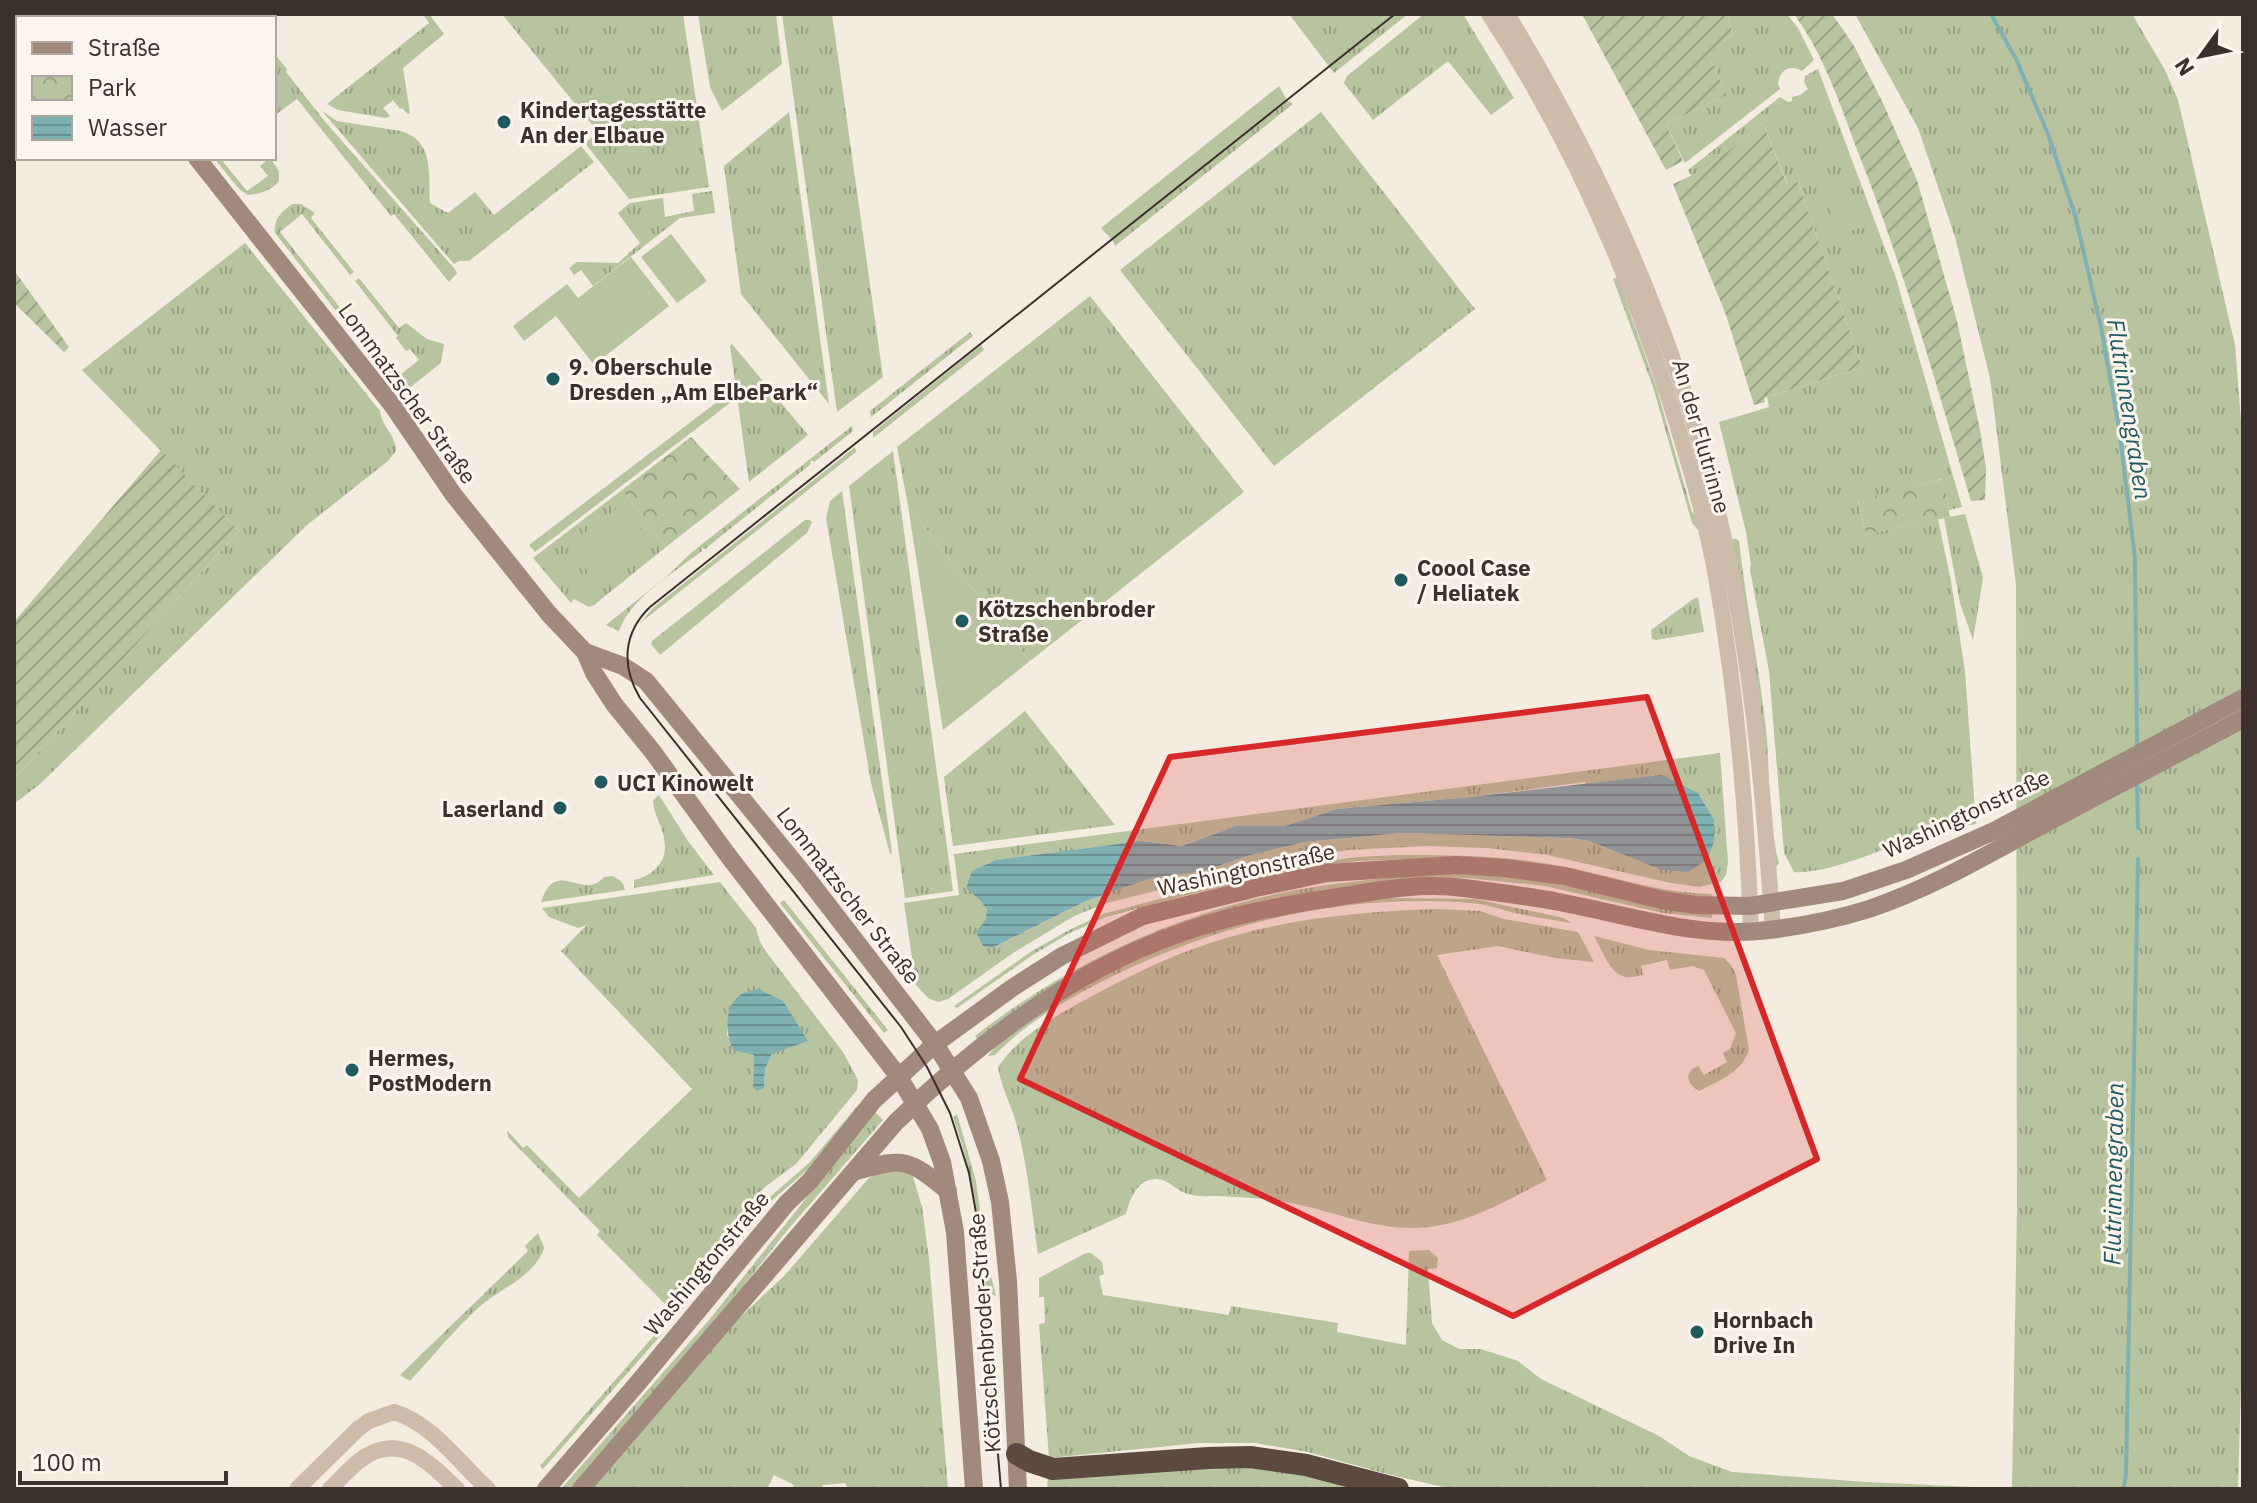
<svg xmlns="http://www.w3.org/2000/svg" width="2257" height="1503" font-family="'IBM Plex Sans',sans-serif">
<defs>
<pattern id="grass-tufts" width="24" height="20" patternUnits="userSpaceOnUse" patternTransform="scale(2)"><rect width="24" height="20" fill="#b8c4a0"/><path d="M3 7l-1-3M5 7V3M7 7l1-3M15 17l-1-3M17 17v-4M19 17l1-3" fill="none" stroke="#97a083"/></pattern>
<pattern id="park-crowns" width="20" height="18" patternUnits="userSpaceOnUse" patternTransform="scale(2)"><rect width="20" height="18" fill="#b8c4a0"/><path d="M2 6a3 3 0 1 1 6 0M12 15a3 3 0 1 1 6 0" fill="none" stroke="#97a083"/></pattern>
<pattern id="garden-furrows" width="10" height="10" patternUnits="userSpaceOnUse" patternTransform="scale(2)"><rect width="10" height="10" fill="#b8c4a0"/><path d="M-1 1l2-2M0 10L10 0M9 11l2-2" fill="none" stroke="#97a083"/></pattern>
<pattern id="water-rules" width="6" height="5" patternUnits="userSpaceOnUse" patternTransform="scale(2)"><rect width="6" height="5" fill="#7fb0b2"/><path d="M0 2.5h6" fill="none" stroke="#699091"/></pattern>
</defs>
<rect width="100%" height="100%" fill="#f4ebe1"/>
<g fill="url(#grass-tufts)" fill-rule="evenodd">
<polygon points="423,14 429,14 444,34 403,68 410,113 408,114 402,108 400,109 393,100 383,108 390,116 386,118 338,110 327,104 429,23"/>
<polygon points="502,14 683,14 709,187 629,199 585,143 598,132"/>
<polygon points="698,14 776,14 782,64 722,111 710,87"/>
<polygon points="782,14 832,14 883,377 837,412"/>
<polygon points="1289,14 1408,14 1334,73"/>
<polygon points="1424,14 1463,14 1514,98 1491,115 1448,61 1373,120 1344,83 1347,76"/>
<path d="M1728,14H1787L1798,28L1814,60L1802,71C1790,64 1780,70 1778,83L1780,89L1685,163L1666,124L1727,95L1710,60L1716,45L1733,36Z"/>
<polygon points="1855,14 2132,14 2165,70 2178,100 2235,345 2243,446 2243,1314 2238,1489 2012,1489 2017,1209 2016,585 1990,378 1955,237 1918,128"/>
<polygon points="274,53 287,69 286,72 327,124 454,268 457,273 449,282 394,214 391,216 297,99 274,116"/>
<path d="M1818,69L1896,278L1962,507L1949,510L1942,479L1858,501L1866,534L1938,519L1951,581L1965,671L1976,824C1963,826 1950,826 1938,830C1899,841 1832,875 1794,872L1784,853L1769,671L1750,570L1751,565L1746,532L1719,422L1769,407L1767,397L1862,367L1798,182L1788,185L1763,123L1706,169L1691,176L1688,170L1780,97L1788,102L1792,101V97L1800,95L1808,89L1804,82L1805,76Z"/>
<polygon points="1279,86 1288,102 1290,101 1293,104 1115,246 1113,241 1101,228"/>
<path d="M322,111L337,121L401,131C435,142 428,173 430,203L448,213L475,192L494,215L581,146L594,162L469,261H459L454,264Z"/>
<polygon points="789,112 829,404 741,294 724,166"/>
<polygon points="1321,112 1475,309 1274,466 1120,270"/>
<path d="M214,158H220L247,191L268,176L260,166L270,158L279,171V181C270,191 261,194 248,195L239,189Z"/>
<polygon points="712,191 715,213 680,218 593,286 581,270 574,275 569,268 577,262 618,263 640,243 618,213 630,203 663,198 665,217 694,211 692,194"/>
<path d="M293,204H301L315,213L311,218L354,272L350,275L302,214L280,232L396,378L419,360L410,349L406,351L396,338L398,336L355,281L359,278L399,328L406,323L427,339L444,344L441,363L408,389L402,381L395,386L275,233C273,220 282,210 293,204Z"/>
<path d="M245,243L380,411C382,427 396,435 396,451L388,461L307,525L41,783L14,804V779L239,531L82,370Z"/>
<polygon points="1619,277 1629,300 1626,302 1656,386 1692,512 1698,516 1699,531 1692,523 1653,387 1613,279"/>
<polygon points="1090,296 1244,492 1030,661 908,506 897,447"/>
<polygon points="970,332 973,336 871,417 870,411"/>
<polygon points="732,344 808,435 749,482 730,346"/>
<polygon points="981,345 984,350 873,438 873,432"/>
<path d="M852,426L853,431L814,462L812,460L810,462L811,464L705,549L701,548L702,551C675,572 630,598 619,631L606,625L667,576L692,552Z"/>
<polygon points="855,447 856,452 639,624 654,607"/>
<polygon points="893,451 953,891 905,898 849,486"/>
<polygon points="622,490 666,547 594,605 589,607 574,599 571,603 533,558"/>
<polygon points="842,491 892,853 890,854 871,783 826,518 830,501"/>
<polygon points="1965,514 1983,578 1973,640 1960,603 1944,518"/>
<polygon points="805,520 810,520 812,522 807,533 660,655 651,644 652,641"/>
<path d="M1735,538L1739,541C1746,604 1759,666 1766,729C1770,770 1768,825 1779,863L1776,867L1732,540Z"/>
<polygon points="1698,597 1704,632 1656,640 1652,639 1651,630 1693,599"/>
<polygon points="1025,711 1115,825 953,846 944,777"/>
<path d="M1720,753L1728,862L1726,875L1721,882L1699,887L1671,883L1547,855L1487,848L1426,846L1349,850L1282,859L1107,903L1074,916L1013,953L948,999L938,1002L928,998L916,985L904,903L959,895L954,854ZM1585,782L1590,841L1568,838L1402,833L1306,842L1247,856L1204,871L1152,878L1086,901L992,948L976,933L985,920L987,910L980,900L1141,841L1182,846L1236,826H1285L1337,809L1470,797Z"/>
<path d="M659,795L688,841L714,875L634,888V880C655,875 669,860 664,838C662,825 653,814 653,800Z"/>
<path d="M1396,855C1449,855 1502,855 1555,865C1607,874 1657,893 1711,894L1713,896L1703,898L1439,858L1358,861L1307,868L1199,892L1106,917L1070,933L1034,954L957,1008L954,1006L1032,951L1069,930L1103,914L1253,874L1305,864L1358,857Z"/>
<path d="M1435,873L1495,875L1541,881L1712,914V918L1663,913L1545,886L1466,878L1434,877L1318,892L1237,909L978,1040L975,1036C1062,968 1164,919 1272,895C1325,883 1381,879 1435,873Z"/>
<path d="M612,876C619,879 623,881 625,890L541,902C556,856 583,902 604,877Z"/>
<path d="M720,882L756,928L760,942L767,953L843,1052L858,1080L857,1090L796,1164L765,1187L752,1201L667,1306L597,1235L600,1231L508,1137L507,1130L523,1148L527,1145L579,1198L692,1089L561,951L587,925L578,928L549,917L542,908ZM740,995L772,1054L765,1069L764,1088L753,1087L754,1055L727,1036L729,1012Z"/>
<path d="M1386,898L1475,899L1564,918L1571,923C1551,919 1531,917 1511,912C1497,908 1485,904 1470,903C1346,893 1222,922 1111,977C1069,998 1028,1021 995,1055L988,1056L996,1046L1040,1012L1092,982L1147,955L1202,934L1249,920Z"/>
<polygon points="784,900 888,1030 884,1033 780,903"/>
<path d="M1438,909L1480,911L1504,919L1578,932L1594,962L1555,958L1498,946L1437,955L1547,1180C1509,1199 1472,1222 1429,1227C1379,1233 1333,1210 1285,1202C1263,1198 1240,1197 1218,1196C1209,1196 1197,1197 1188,1194C1176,1191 1168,1178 1155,1179C1137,1180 1130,1199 1126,1214L1038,1254C1032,1212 1028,1168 1017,1126C1012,1106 1001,1088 998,1067C1018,1037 1053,1017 1085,1000C1132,974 1184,949 1237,935C1302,917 1371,911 1438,909Z"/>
<path d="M1594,936L1649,950L1724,958L1731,965L1736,975L1749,1050C1741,1073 1720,1080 1699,1091C1692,1086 1689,1084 1688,1076L1692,1069L1698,1066L1704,1075L1727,1062L1723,1053L1730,1049L1736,1033L1704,970L1692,966L1670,970L1667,960L1641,966L1643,975C1636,976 1629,979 1622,976C1609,971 1601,947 1594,936Z"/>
<polygon points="863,1103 813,1165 763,1208 679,1313 677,1312 761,1205 810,1162 858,1105"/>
<polygon points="875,1112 883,1120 785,1233 713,1325 571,1489 561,1489 709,1320"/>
<path d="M957,1114L976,1181L986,1255L996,1296L991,1294L987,1297C981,1234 975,1177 953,1117Z"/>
<polygon points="911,1170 922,1207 929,1258 948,1489 848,1489 845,1483 823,1485 821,1489 792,1489 794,1485 774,1475 767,1489 592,1489 737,1320 784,1276 869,1178 882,1171"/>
<path d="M538,1233L544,1247C539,1269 512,1284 495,1295C468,1312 433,1357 410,1381L400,1375L525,1254L528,1251L525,1246Z"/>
<polygon points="1429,1250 1438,1258 1437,1268 1428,1269 1432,1323 1442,1340 1459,1349 1481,1349 1518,1361 1541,1379 1659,1436 1689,1456 1732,1472 1866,1482 1974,1487 1975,1489 1674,1489 1657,1487 1474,1489 1443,1487 1383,1473 1308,1452 1255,1443 1199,1443 1049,1458 1039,1324 1045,1323 1044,1297 1039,1297 1039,1278 1086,1253 1091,1253 1102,1262 1104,1274 1099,1276 1103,1295 1229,1315 1231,1306 1338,1323 1337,1332 1406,1345 1409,1251"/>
<polygon points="658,1331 662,1334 543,1469 540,1466"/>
<polygon points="1259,1466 1367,1489 1047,1489 1048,1477"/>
</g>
<g fill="url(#park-crowns)">
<polygon points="691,437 740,489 666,547 622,490"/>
<polygon points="1943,479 1950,517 1866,534 1858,500"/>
</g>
<g fill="url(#garden-furrows)">
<polygon points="1582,14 1728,14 1733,36 1717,45 1720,55 1710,60 1727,95 1666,124 1683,161 1666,170"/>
<path d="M1794,14H1832L1853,44L1883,103L1917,180L1957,321L1980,430L1986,468L1985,500L1971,501C1936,384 1903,266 1858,152C1840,104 1824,55 1794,14Z"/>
<polygon points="1763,123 1787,184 1798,182 1862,367 1764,398 1765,402 1754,405 1726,315 1673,184 1706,169"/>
<polygon points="14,270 69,347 64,352 14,303"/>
<polygon points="161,450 239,531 14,779 14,622"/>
</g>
<g fill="#b8c4a0">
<polygon points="1847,187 1862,227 1841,234 1826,195"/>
<polygon points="671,234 707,281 677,303 641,257"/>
<polygon points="631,257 669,306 594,365 556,316 524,341 513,326 567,284 578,298"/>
<polygon points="725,396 730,403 535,552 529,545"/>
<polygon points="621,505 652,544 599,586 568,546"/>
<polygon points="908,506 1030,661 943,730"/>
</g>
<g fill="url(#water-rules)">
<polygon points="1662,775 1698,793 1714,820 1714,842 1707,860 1688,872 1662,870 1590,841 1568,838 1402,833 1305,842 1247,856 1204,871 1152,878 1086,901 992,948 983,946 976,932 985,920 987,910 980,900 966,888 972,871 996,860 1141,841 1182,846 1236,826 1285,826 1337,809 1470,797"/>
<path d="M759,989L783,1001L808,1041L772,1054L765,1069L764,1088L757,1091L753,1087L754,1055L733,1050C726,1034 723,1008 740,995C744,992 754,990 759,989Z"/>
</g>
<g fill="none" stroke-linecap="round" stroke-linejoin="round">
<g stroke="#7fb0b2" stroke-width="4">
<polyline points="1991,14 2016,59 2048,134 2075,215 2101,327 2119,428 2135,558 2137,749"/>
<polyline points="2137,782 2138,828"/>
<polyline points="2124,1489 2126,1473 2138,859"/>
</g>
<g stroke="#cdbbac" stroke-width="16">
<path d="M1489,14C1569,135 1628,270 1672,408C1689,463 1706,520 1716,577C1737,694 1747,813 1751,932"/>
<path d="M1507,14C1617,194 1699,390 1736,598C1756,708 1765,818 1773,929"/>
<path d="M297,1489L358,1429L369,1421L394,1412C433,1424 458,1462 488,1489"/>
<path d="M330,1489C341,1479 351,1466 363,1458C401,1432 431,1464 457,1489"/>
</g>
<g stroke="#a18a7d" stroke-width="18">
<polyline points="83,14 86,18"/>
<polyline points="197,158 393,406 453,494 549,614 585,652 594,673 614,704 653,752 727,854 899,1077 930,1129 942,1162 955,1232 974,1489"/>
<polyline points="585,652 623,666 646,681 807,878 935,1044 969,1098 991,1161 1000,1202 1008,1281 1018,1489"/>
<path d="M856,1171C906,1157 908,1159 948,1191"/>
<polyline points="546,1489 637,1384 787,1203 810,1181 874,1100 935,1044 1012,988 1062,956 1143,916 1256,888 1327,873 1456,865 1505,868 1564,876 1662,900 1695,905 1750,906 1843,891 1906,870 1994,831 2243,698"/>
<path d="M581,1489L896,1122C976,1044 1069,973 1175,935C1226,916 1279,906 1332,898C1375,891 1421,882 1464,888C1495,892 1527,896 1559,902C1629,915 1697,939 1769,930C1802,926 1837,919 1869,909C1932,888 1990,853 2048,822C2113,788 2178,753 2243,719"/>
</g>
<polyline stroke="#5c4a42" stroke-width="22" points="1017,1454 1029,1461 1053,1469 1208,1458 1250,1457 1306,1465 1398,1489"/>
<path stroke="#3b302b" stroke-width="2" d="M1001,1489L978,1224L969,1173L950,1113L927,1067L901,1027L640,698C621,666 623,633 650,607L1395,14"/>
</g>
<path fill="#d62828" fill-opacity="0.2" stroke="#d62828" stroke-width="6" stroke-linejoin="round" d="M1647,697L1817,1159L1513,1316L1020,1079L1170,757Z"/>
<g fill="#1f5a5e" stroke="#fbf5ee" stroke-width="3">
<circle cx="504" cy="122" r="8"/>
<circle cx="553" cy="379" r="8"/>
<circle cx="1401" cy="580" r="8"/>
<circle cx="962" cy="621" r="8"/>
<circle cx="601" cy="782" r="8"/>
<circle cx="560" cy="808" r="8"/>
<circle cx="352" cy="1070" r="8"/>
<circle cx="1697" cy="1332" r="8"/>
</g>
<g text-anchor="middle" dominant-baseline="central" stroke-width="6" stroke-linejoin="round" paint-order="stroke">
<g font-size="22" font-weight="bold" fill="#3b302b" stroke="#fbf5ee" text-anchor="start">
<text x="520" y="109">Kindertagesstätte<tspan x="520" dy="25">An der Elbaue</tspan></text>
<text x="569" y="366">9. Oberschule<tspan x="569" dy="25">Dresden „Am ElbePark“</tspan></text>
<text x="1417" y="567">Coool Case<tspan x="1417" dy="25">/ Heliatek</tspan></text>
<text x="978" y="608">Kötzschenbroder<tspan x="978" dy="25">Straße</tspan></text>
<text x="617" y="782">UCI Kinowelt</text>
<text x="544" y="808" text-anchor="end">Laserland</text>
<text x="368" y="1057">Hermes,<tspan x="368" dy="25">PostModern</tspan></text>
<text x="1713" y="1319">Hornbach<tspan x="1713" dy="25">Drive In</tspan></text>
</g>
<g font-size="22" fill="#3b302b" stroke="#fbf5ee">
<text transform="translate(408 393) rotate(54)">Lommatzscher Straße</text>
<text transform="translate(1702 436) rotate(74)">An der Flutrinne</text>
<text transform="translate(1966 813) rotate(-25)">Washingtonstraße</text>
<text transform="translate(1246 869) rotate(-12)">Washingtonstraße</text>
<text transform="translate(849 895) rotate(52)">Lommatzscher Straße</text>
<text transform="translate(706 1263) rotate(-50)">Washingtonstraße</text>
<text transform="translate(984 1333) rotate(-94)">Kötzschenbroder Straße</text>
</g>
<g font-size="24" font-style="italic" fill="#1f5a5e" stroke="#fbf5ee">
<text transform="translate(2130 409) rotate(81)">Flutrinnengraben</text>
<text transform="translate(2113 1174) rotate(-89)">Flutrinnengraben</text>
</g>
</g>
<rect width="2257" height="1503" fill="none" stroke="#3b302b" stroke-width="32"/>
<rect x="16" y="16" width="260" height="144" fill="#fbf5ee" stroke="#aea6a0" stroke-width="2"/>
<rect x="32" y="42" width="40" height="12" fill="#a18a7d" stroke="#aea6a0" stroke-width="2"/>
<text x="88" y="56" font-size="24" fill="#3b302b">Straße</text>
<rect x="32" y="76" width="40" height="24" fill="url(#park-crowns)" stroke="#aea6a0" stroke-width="2"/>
<text x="88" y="96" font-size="24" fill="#3b302b">Park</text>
<rect x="32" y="116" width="40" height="24" fill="url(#water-rules)" stroke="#aea6a0" stroke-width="2"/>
<text x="88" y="136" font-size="24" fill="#3b302b">Wasser</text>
<g transform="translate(2201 56) rotate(237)" stroke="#fbf5ee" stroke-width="6" paint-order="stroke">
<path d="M0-6L14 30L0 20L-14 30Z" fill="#3b302b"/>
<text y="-12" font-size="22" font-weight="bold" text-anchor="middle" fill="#3b302b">N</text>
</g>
<path d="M20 1471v12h206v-12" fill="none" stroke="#3b302b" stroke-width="4"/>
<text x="32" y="1471" font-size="24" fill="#3b302b" stroke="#fbf5ee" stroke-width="6" paint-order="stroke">100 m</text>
</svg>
